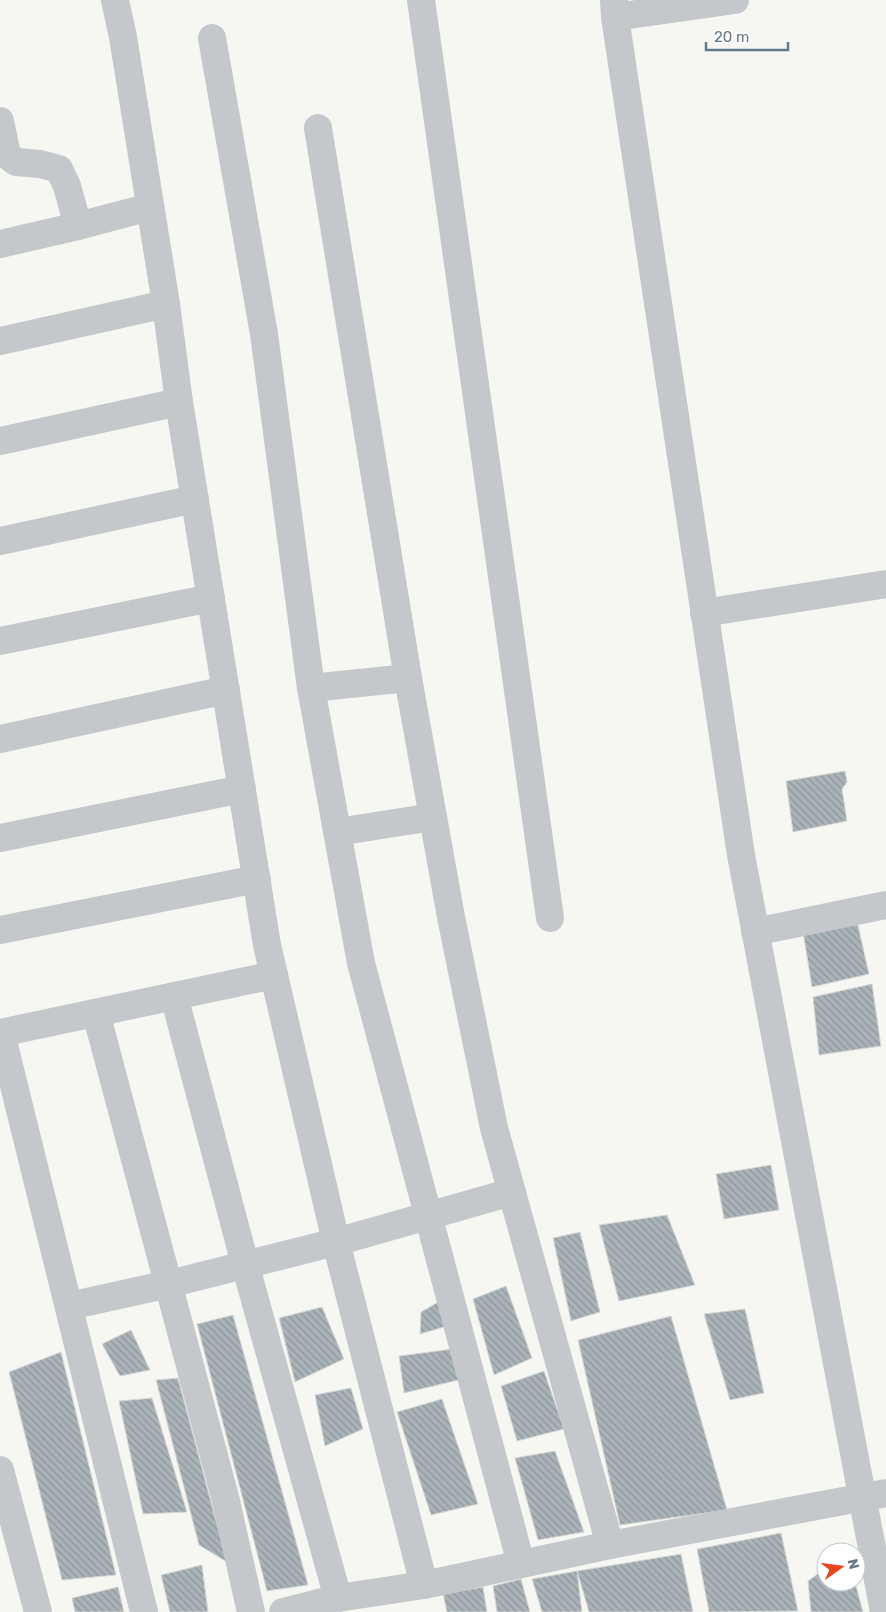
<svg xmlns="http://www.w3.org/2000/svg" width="886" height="1612" font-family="Rubik,sans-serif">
<defs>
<pattern id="building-back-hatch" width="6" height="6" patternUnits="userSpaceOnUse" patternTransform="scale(1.25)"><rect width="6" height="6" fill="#aab3b8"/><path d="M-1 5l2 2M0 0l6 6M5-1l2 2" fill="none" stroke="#8e969b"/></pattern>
</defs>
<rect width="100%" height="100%" fill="#f6f6f3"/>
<g fill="url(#building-back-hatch)" stroke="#d8d8d5">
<polygon points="845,771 847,782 842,789 847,821 793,832 786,781"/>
<polygon points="857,921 869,974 812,987 803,932"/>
<polygon points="872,984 881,1046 819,1055 813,997"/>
<polygon points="771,1165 779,1210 724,1219 716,1174"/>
<polygon points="667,1215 695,1285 619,1301 599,1225"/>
<polygon points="580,1232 600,1312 571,1321 553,1238"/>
<polygon points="506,1286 532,1358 494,1375 473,1299"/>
<polygon points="440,1301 444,1327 420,1334 421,1312"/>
<polygon points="322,1307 344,1359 295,1382 279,1318"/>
<polygon points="745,1309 764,1393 730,1400 704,1314"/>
<polygon points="233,1315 308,1585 267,1591 197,1324"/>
<polygon points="671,1316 727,1510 620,1525 578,1340"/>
<polygon points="131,1330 150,1370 120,1376 102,1344"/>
<polygon points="453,1349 463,1379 404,1393 399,1356"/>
<polygon points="61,1352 116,1575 62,1580 9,1372"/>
<polygon points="544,1371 564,1429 517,1441 501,1386"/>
<polygon points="178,1378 227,1562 199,1545 156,1380"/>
<polygon points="351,1388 363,1429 325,1446 315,1395"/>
<polygon points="152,1398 187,1512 143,1514 119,1401"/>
<polygon points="442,1399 478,1504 431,1515 397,1412"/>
<polygon points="555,1451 584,1532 538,1540 515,1458"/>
<polygon points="781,1533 798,1611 709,1612 697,1549"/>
<polygon points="681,1554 693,1612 589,1612 577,1571"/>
<polygon points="202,1565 208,1612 170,1612 161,1575"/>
<polygon points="826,1568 826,1582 855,1582 863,1612 811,1612 808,1581"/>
<polygon points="577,1571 582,1612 542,1612 532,1579"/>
<polygon points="521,1579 530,1612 497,1612 493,1586"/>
<polygon points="118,1587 124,1612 75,1612 72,1598"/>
<polygon points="483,1587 487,1612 447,1612 443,1594"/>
</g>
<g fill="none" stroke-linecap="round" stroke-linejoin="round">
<g stroke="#c4c8cb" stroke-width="28">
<polyline points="115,0 123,37 166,304 179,402 267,945 336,1242 424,1585"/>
<polyline points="421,0 550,918"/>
<polyline points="614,0 615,17 741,855 884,1612"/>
<polyline points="615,17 735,0"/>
<polyline points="212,38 264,334 311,688 361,963 521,1564"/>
<polyline points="0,121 7,155 16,162 40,164 59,169 67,186 78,226"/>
<polyline points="318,128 408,678 451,917 494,1128 610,1545"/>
<polyline points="0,244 78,226 150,207"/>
<polyline points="0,341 166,304"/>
<polyline points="0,441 179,402"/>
<polyline points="0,541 195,499"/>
<polyline points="704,613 886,584"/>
<polyline points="0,641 211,598"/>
<polyline points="311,688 408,678"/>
<polyline points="0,739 226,690"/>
<polyline points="337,832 433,817"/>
<polyline points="0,838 242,789"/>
<polyline points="0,930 257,879"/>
<polyline points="755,932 886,905"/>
<polyline points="174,996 245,1264 338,1598"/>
<polyline points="96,1013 225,1497 251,1612"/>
<polyline points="0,1033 274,975"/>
<polyline points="1,1033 144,1612"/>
<polyline points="69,1306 169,1284 336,1242 512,1192"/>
<polyline points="0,1470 38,1612"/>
<polyline points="283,1612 338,1598 424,1585 610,1545 886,1493"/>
</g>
</g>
<g transform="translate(841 1567) rotate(76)"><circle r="24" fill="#ffffff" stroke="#c1c9ce"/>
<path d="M0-4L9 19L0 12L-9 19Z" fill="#e94620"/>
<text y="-8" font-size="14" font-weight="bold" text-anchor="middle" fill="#647885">N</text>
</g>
<path d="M706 42v8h82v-8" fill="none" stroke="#647885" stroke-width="2.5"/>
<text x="714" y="42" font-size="15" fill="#647885" stroke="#ffffff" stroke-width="4" paint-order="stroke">20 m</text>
</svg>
